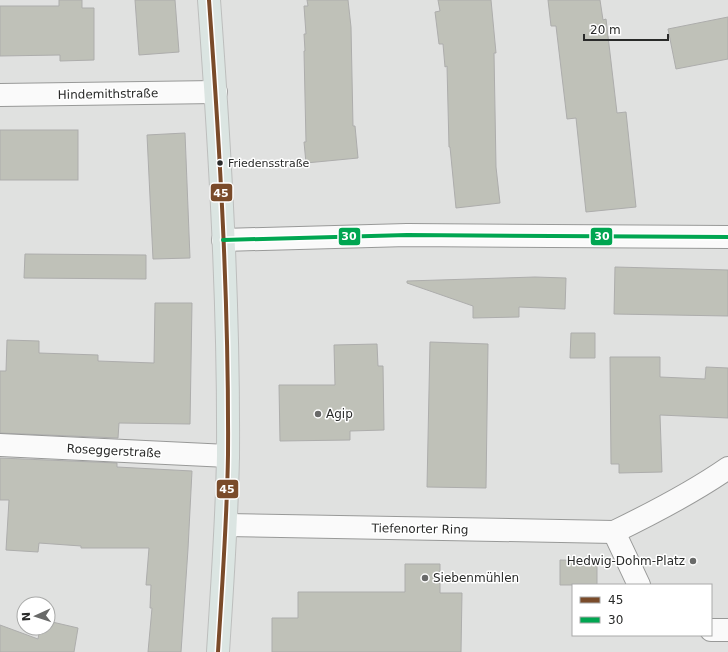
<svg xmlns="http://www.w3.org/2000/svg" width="728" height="652" font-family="'DejaVu Sans',sans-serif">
<rect width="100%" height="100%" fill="#e0e1e0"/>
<g fill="#bfc1b8" stroke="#adadac">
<polygon points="59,0 82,0 82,8 94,8 94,60 60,61 60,55 0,56 0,6 59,6"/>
<polygon points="135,0 175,0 179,52 139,55"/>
<polygon points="307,0 348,0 351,27 353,126 355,126 358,158 306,163 304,142 306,142 304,51 305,51 304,34 306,34 304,6 308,6"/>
<polygon points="438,0 491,0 496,53 494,53 496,167 500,203 456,208 450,147 449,147 447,66 445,67 443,44 439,44 435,12 440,11"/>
<polygon points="548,0 600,0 603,20 606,19 617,113 626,112 636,207 586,212 576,118 567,119 556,26 551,26"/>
<polygon points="728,17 728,59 676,69 668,29"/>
<rect x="0" y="130" width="78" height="50"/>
<polygon points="185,133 190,258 153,259 147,135"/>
<polygon points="25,254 146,255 146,279 24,278"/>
<polygon points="615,267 728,270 728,316 614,314"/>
<polygon points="535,277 566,278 565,309 519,307 519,317 473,318 473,306 407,283 407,281"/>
<polygon points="155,303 192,303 190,424 119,423 118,438 0,433 0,371 6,371 7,340 39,341 39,353 98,355 98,361 154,363"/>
<polygon points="571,333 595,333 595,358 570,358"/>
<polygon points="430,342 488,344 486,488 427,487"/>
<polygon points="377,344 378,366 383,366 384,430 350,431 350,440 280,441 279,385 335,385 334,345"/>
<polygon points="610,357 660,357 660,377 705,379 706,367 728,368 728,418 660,415 662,472 619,473 619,464 611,464"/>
<polygon points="0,458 117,463 117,467 192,471 188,549 181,652 148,652 152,608 150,608 151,585 146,585 149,548 81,548 81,546 39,543 38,552 6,550 9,500 0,500"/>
<polygon points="560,560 597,561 597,585 560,585"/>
<polygon points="405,564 440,564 440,593 462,593 461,652 272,652 272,618 298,618 298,592 405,592"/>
<polygon points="48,621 78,628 74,652 0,652 0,625 38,639 40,628 48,628"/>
</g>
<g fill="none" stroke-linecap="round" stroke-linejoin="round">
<g stroke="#989998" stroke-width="24">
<g id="street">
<polyline points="0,95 216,92"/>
<polyline points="223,240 407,235 728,237"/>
<polyline points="0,445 228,456"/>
<polyline points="226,525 614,532"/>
<path d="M639,585L614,532C653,513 692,493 728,468"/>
<polyline points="711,630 728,630"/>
</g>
</g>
<g stroke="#bdbebd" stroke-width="24">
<path id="primary" d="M209,0C220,151 229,303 228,455C227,521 222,587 218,652"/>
</g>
<use href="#street" stroke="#fafafa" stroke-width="22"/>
<use href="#primary" stroke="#dbe5e2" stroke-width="22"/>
<g stroke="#fff" stroke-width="7">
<path id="bus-1" d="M209,0C220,151 229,303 228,455C227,521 222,587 218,652"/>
</g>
<g stroke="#fff" stroke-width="7">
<polyline id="bus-2" points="223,240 407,235 728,237"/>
</g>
<use href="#bus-1" stroke="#7a4b2a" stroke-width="4"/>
<use href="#bus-2" stroke="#00a651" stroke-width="4"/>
</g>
<circle fill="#292a29" stroke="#fff" stroke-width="1.5" cx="220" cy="163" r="3.5"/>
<g fill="#696a69" stroke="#fff" stroke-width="1.5">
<circle cx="318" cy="414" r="4"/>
<circle cx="693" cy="561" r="4"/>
<circle cx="425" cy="578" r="4"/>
</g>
<g text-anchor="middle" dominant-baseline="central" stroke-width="3" stroke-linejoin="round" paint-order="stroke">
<g font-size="11" fill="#292a29" stroke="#fff" text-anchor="start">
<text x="228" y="163">Friedensstraße</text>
</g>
<g font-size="12" fill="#292a29" stroke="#fff">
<text transform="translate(108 94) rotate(-1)">Hindemithstraße</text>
<text transform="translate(114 451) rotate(3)">Roseggerstraße</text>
<text transform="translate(420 529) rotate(1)">Tiefenorter Ring</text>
</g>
<g font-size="12" fill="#292a29" stroke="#fff" text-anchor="start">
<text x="326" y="414">Agip</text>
<text x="685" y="561" text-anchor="end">Hedwig-Dohm-Platz</text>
<text x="433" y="578">Siebenmühlen</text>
</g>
</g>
<g stroke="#fff" stroke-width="1.5">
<rect x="210" y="183" width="23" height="19" rx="4" fill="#7a4b2a"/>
<rect x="590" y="227" width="23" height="19" rx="4" fill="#00a651"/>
<rect x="338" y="227" width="23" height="19" rx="4" fill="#00a651"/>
<rect x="216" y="479" width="23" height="20" rx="4" fill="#7a4b2a"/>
</g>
<g font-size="11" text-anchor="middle" font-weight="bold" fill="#fff">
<text x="221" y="197">45</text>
<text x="602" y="240">30</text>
<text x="349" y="240">30</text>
<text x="227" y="493">45</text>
</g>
<rect x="572" y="584" width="140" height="52" fill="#ffffff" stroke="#a9aaa9"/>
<rect x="580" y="597" width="20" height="6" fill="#7a4b2a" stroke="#a9aaa9"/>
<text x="608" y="604" font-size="12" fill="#292a29">45</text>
<rect x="580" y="617" width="20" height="6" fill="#00a651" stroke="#a9aaa9"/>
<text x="608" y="624" font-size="12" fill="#292a29">30</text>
<g transform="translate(36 616) rotate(267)"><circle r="19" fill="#ffffff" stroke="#a9aaa9"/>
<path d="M0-3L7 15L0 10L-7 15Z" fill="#696a69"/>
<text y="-6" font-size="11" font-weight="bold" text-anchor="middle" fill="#292a29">N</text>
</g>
<path d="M584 34v6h84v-6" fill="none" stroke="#292a29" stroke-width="2"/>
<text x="590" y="34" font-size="12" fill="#292a29" stroke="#ffffff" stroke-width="3" paint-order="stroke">20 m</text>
</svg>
